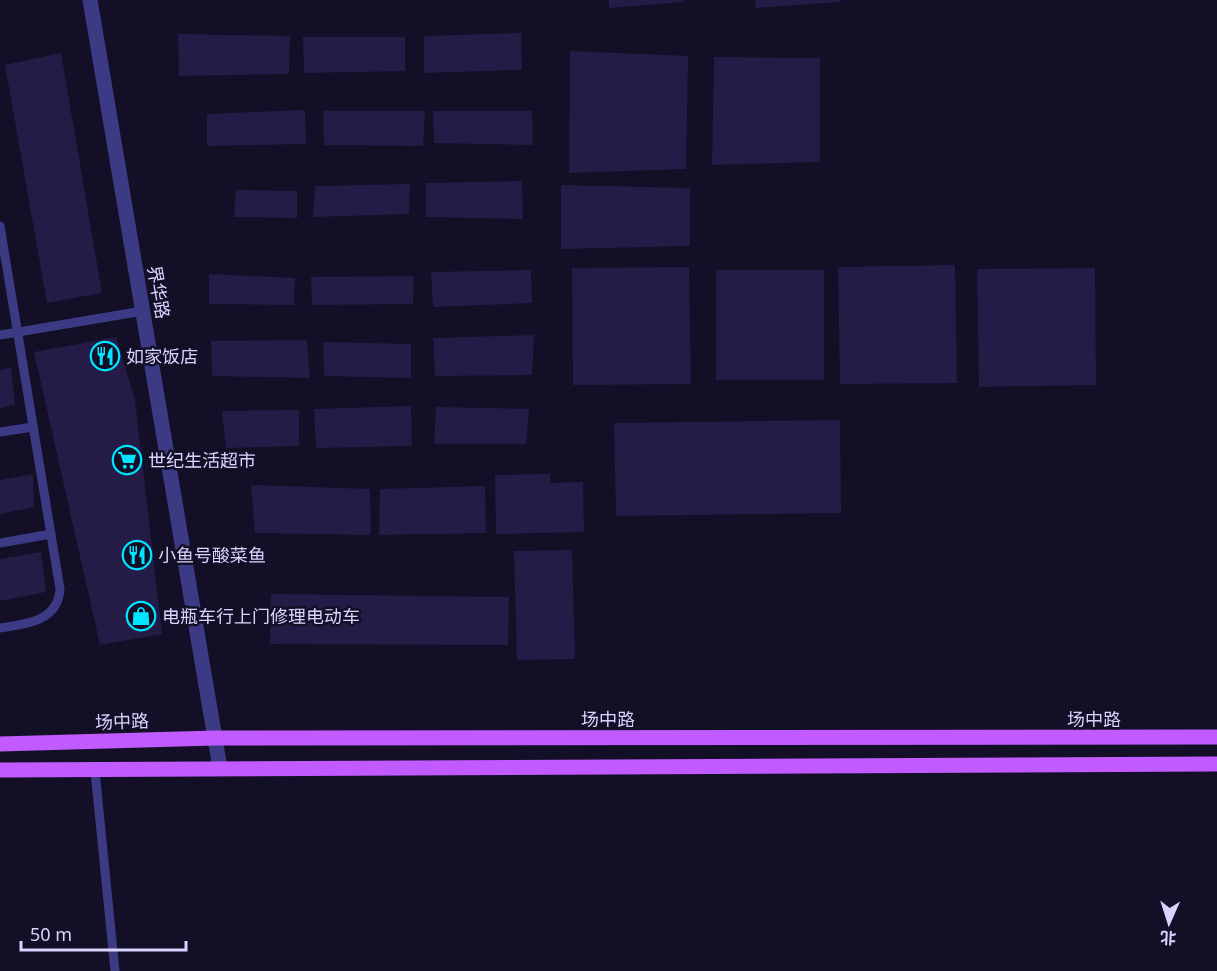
<svg xmlns="http://www.w3.org/2000/svg" width="1217" height="971" font-family="'Noto Sans','Noto Sans SC',sans-serif">
<rect width="100%" height="100%" fill="#130f26"/>
<g fill="#241b47">
<polygon points="609,0 683,0 683,2 609,8"/>
<polygon points="755,0 840,0 840,2 756,8"/>
<polygon points="521,33 522,70 424,73 424,36"/>
<polygon points="178,34 290,36 289,74 179,76"/>
<polygon points="303,37 405,37 405,71 304,73"/>
<polygon points="570,51 688,56 686,169 569,173"/>
<polygon points="61,53 102,293 47,303 5,65"/>
<polygon points="714,57 820,58 820,162 712,165"/>
<polygon points="305,110 306,144 207,146 207,114"/>
<polygon points="323,111 425,111 423,146 324,145"/>
<polygon points="433,111 532,111 533,145 434,143"/>
<polygon points="522,181 523,219 426,217 426,183"/>
<polygon points="410,184 409,214 313,217 315,186"/>
<polygon points="561,185 690,188 690,246 561,249"/>
<polygon points="236,190 297,191 297,218 234,217"/>
<polygon points="955,265 957,383 840,384 838,267"/>
<polygon points="689,267 691,384 573,385 572,268"/>
<polygon points="1095,268 1096,385 979,387 977,269"/>
<polygon points="531,270 532,303 433,307 431,272"/>
<rect x="716" y="270" width="108" height="110"/>
<polygon points="209,274 295,278 294,305 209,304"/>
<polygon points="414,276 413,304 312,305 311,277"/>
<polygon points="534,335 532,375 435,376 433,338"/>
<polygon points="116,337 135,400 162,634 100,645 34,352"/>
<polygon points="307,340 310,378 212,376 211,341"/>
<polygon points="323,342 411,344 411,378 324,376"/>
<polygon points="11,368 15,405 0,408 0,370"/>
<polygon points="411,406 412,446 316,448 314,409"/>
<polygon points="436,407 529,409 526,444 434,444"/>
<polygon points="299,410 299,446 226,448 222,411"/>
<polygon points="840,420 841,513 616,516 614,423"/>
<polygon points="33,474 34,507 0,514 0,480"/>
<polygon points="550,474 550,483 583,482 584,532 496,534 495,475"/>
<polygon points="251,485 370,489 371,535 255,533"/>
<polygon points="485,486 486,533 379,535 380,489"/>
<polygon points="572,550 575,659 517,660 514,551"/>
<polygon points="41,552 46,592 0,601 0,559"/>
<polygon points="271,594 509,597 508,645 270,644"/>
</g>
<g fill="none" stroke-linecap="round" stroke-linejoin="round">
<g stroke="#3d3a85" stroke-width="9">
<path d="M0,226L60,589C58,621 27,624 0,628"/>
<polyline points="0,335 143,311"/>
<polyline points="0,432 33,427"/>
<polyline points="0,543 51,534"/>
<polyline points="95,771 115,971"/>
</g>
<polyline stroke="#3d3a85" stroke-width="15" points="90,0 220,768"/>
<g stroke="#c25bff" stroke-width="15">
<polyline points="0,744 215,738 1217,737"/>
<polyline points="0,770 1217,764"/>
</g>
</g>
<defs>
<g id="restaurant-ring" transform="scale(1.5)"><circle r="9.5" fill="#130f26" stroke="#00e5ff" stroke-width="1.5"/><path d="M-5-6h1v4h1v-4h1v4h1v-4h1v5L-1.5 .5V6h-2V.5L-5-1ZM5-6V6H3V1.5H1.5Q1.5-4 5-6Z" fill="#00e5ff"/></g>
<g id="supermarket-ring" transform="scale(1.5)"><circle r="9.5" fill="#130f26" stroke="#00e5ff" stroke-width="1.5"/><path d="M-6-5.5h2.5l.6 2H6L4.5 2H-2.5L-4.4-4H-6ZM-1.5 3.2a1.3 1.3 0 1 0 .1 0ZM3 3.2a1.3 1.3 0 1 0 .1 0Z" fill="#00e5ff"/></g>
<g id="shop-ring" transform="scale(1.5)"><circle r="9.5" fill="#130f26" stroke="#00e5ff" stroke-width="1.5"/><path d="M-5-2.5h2.3a2.7 3.5 0 0 1 5.4 0H5L5.5 6h-11ZM-1.5-2.5h3a1.5 2.3 0 0 0-3 0Z" fill="#00e5ff"/></g>
</defs>
<g fill-rule="evenodd">
<use href="#restaurant-ring" x="105" y="356"/>
<use href="#supermarket-ring" x="127" y="460"/>
<use href="#restaurant-ring" x="137" y="555"/>
<use href="#shop-ring" x="141" y="616"/>
</g>
<g text-anchor="middle" dominant-baseline="central" stroke-width="5" stroke-linejoin="round" paint-order="stroke">
<g font-size="18" fill="#d9d4ff" stroke="#130f26">
<text transform="translate(159 292) rotate(80)">界华路</text>
<text x="608" y="719">场中路</text>
<text x="1094" y="719">场中路</text>
<text transform="translate(122 721) rotate(-2)">场中路</text>
</g>
<g font-size="18" fill="#d9d4ff" stroke="#130f26" text-anchor="start">
<text x="126" y="356">如家饭店</text>
<text x="148" y="460">世纪生活超市</text>
<text x="158" y="555">小鱼号酸菜鱼</text>
<text x="162" y="616">电瓶车行上门修理电动车</text>
</g>
</g>
<g transform="translate(1169 923) rotate(183)" stroke="#130f26" stroke-width="4.5" paint-order="stroke">
<path d="M0-4.5L10 22L0 15L-10 22Z" fill="#d9d4ff"/>
<text y="-9" font-size="16" font-weight="bold" text-anchor="middle" fill="#d9d4ff">北</text>
</g>
<path d="M21 941v9h165v-9" fill="none" stroke="#d9d4ff" stroke-width="3"/>
<text x="30" y="941" font-size="18" fill="#d9d4ff" stroke="#130f26" stroke-width="4.5" paint-order="stroke">50 m</text>
</svg>
